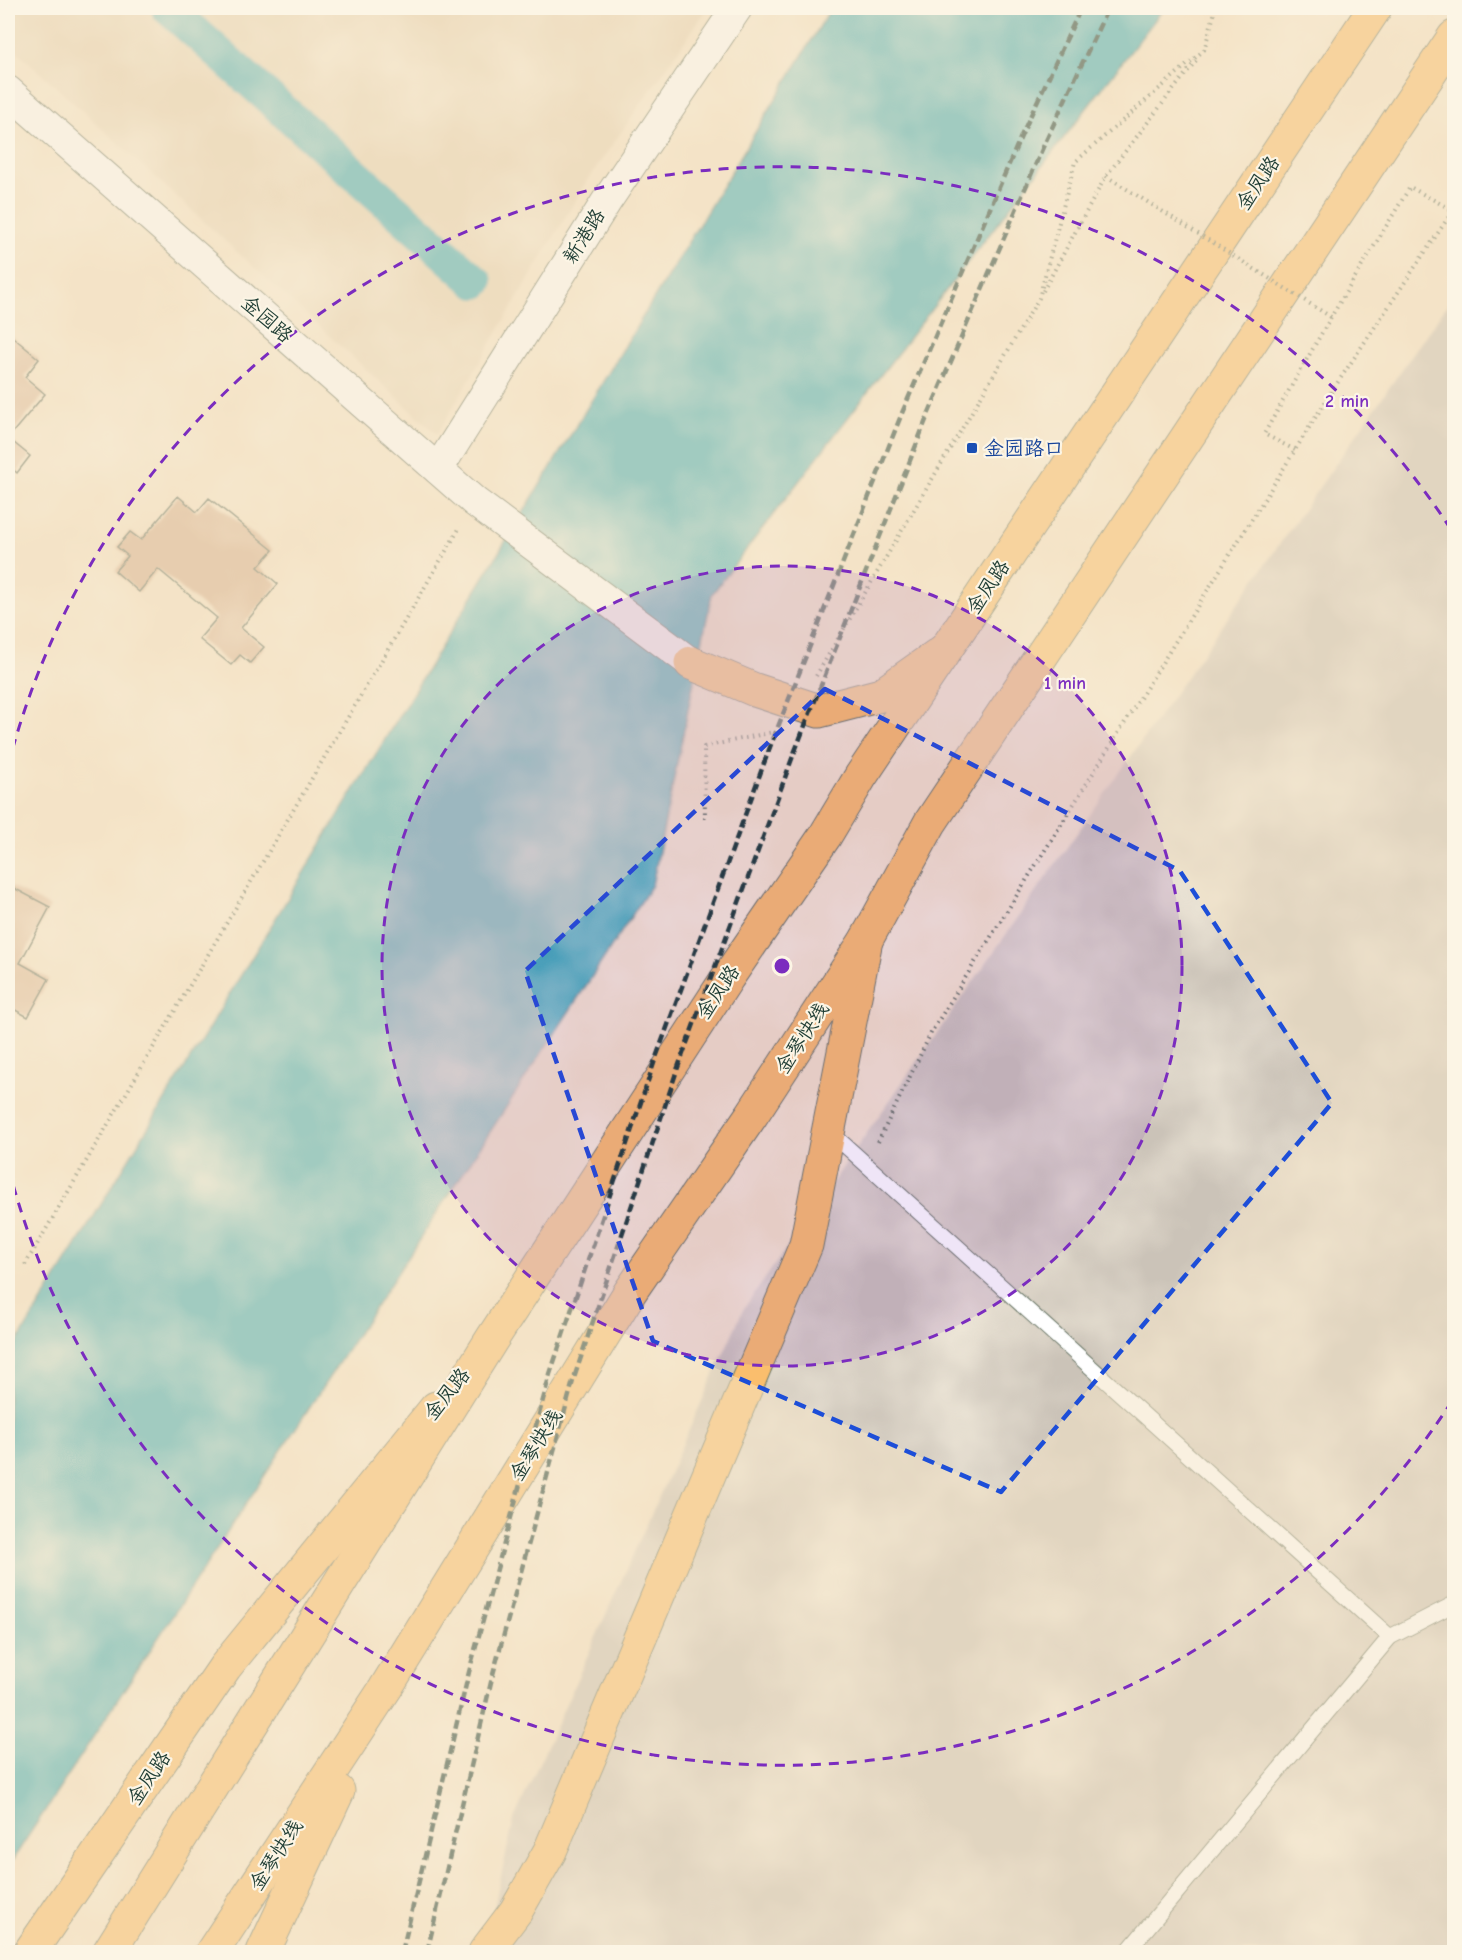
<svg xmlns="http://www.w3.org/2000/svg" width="1462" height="1960" font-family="'Comic Neue','LXGW WenKai TC',sans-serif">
<rect width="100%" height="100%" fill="#fcf5e5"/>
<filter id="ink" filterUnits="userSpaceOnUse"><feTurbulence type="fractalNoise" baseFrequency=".0167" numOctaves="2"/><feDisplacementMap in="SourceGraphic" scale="12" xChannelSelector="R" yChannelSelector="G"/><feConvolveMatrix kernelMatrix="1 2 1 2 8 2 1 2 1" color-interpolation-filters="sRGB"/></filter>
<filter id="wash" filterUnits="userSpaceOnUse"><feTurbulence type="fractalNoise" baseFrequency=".008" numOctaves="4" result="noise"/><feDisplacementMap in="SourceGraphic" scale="24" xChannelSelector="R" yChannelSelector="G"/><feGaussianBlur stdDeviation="1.35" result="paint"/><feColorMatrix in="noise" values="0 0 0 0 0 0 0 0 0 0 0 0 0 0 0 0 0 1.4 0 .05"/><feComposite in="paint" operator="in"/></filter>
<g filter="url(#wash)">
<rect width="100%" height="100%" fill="#f4e3c7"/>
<polygon fill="#e7d5b7" points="8,8 708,8 587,181 437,434 8,43"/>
<polygon fill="#cbc3b8" points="1454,295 1454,1952 484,1952 514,1819 743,1310"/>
<polygon fill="#3dadb8" stroke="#2e7576" stroke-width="1.5" points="831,8 1164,8 712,594 652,885 8,1867 8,1357"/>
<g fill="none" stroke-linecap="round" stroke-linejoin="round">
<polyline stroke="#3dadb8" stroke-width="34" points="168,8 476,282"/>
</g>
<g id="blocks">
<g fill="#d8b293">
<polygon points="8,333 39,359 25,377 45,394 8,438 30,456 17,473 8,465"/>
<polygon points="178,496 197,512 209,498 273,550 258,567 278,584 241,628 264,647 250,663 240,655 231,665 199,639 217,618 158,569 139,592 115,571 128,556 117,547 130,532 141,540"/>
<polygon points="8,885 50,907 20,963 49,979 28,1017 8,1006"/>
</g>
</g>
</g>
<g filter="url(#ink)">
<use href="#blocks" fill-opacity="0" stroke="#6a7767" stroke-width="1.5"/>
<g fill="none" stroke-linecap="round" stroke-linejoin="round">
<g stroke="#6a7767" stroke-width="17">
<g id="lane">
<polyline points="828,1130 1390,1637 1127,1952"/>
<polyline points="1390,1637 1454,1604"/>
</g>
</g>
<g stroke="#6a7767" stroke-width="32">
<g id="street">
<polyline points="8,91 475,502 691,663"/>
<polyline points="438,469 608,199 737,8"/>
</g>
</g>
<g stroke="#6a7767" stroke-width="35">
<g id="primary">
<polyline points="691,663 755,690 819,711 881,695 946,649"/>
<polyline points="30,1952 225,1667 436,1408"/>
<polyline points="485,1952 516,1911 550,1851 806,1245 866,940"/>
</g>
</g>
<g stroke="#6a7767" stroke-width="35">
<g id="highway">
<polyline points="109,1952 492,1339 728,977 825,836 861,776 1375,8"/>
<polyline points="212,1952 385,1689 630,1292 751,1116 866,940 930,823 1454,37"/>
<polyline points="263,1952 338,1791"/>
</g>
</g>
<g stroke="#6a7767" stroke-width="4" stroke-dasharray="1.5 4.5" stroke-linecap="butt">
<polyline points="1043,291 1106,176 1198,58"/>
<polyline points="1295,450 1264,434 1331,317 1410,187 1454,211"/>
<polyline points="816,676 1039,298 1075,162 1204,50 1216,8"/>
<polyline points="705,819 704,747 773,732"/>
<polyline points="878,1142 932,1031 1332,391 1454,209"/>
<polyline points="25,1265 459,529"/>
</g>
<use href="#lane" stroke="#fff" stroke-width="15"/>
<use href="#street" stroke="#fff" stroke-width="30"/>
<use href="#primary" stroke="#fabe6d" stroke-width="33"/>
<use href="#highway" stroke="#fabe6d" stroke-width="33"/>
<g stroke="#1f3d34" stroke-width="4.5" stroke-dasharray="9 4.5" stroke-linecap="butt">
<polyline points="402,1952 469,1672 550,1374 654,1063 770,747 902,413 1022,134 1081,8"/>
<polyline points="427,1952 492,1678 573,1381 677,1070 793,756 928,415 1043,147 1108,8"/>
</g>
<polyline stroke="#6a7767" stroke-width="4" stroke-dasharray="1.5 4.5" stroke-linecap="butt" points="1106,176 1331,317"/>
</g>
</g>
<path d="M0 0H1462V1960H0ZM825,689L1180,871L1332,1103L1001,1492L653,1341L525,971Z" fill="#f4e3c7" fill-opacity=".55" fill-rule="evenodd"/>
<path fill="none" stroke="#1d4ed8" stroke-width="4.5" stroke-dasharray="12 8" stroke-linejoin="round" d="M825,689L1180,871L1332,1103L1001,1492L653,1341L525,971Z"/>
<circle cx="782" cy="966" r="400" fill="#7b2cbf" fill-opacity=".12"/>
<g fill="none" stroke="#7b2cbf" stroke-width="3" stroke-dasharray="10 8">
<circle cx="782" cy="966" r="400"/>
<path d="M1452 1401A799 799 0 0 1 8 1166M8 766A799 799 0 0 1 1452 531"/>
</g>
<rect fill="#1a4fb4" stroke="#fcf5e5" stroke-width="2" x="966" y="442" width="12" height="12" rx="3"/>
<g text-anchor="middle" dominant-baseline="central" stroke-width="4.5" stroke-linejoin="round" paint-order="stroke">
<g font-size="20" fill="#1f3d34" stroke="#fcf5e5">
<text transform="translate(1258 183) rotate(-56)">金凤路</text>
<text transform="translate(584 236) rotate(-58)">新港路</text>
<text transform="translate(267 319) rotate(41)">金园路</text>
<text transform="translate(988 587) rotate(-56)">金凤路</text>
<text transform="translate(718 992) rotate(-56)">金凤路</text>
<text transform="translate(802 1038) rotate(-57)">金琴快线</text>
<text transform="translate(447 1394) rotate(-51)">金凤路</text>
<text transform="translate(536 1445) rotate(-58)">金琴快线</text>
<text transform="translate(149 1778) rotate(-56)">金凤路</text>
<text transform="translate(276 1855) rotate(-57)">金琴快线</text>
</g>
<g font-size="20" fill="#164399" stroke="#fcf5e5" text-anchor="start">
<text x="984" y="448">金园路口</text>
</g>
</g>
<circle cx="782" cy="966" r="9" fill="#7b2cbf" stroke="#fcf5e5" stroke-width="3"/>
<g font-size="18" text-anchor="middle" font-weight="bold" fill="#7b2cbf" stroke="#fcf5e5" stroke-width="4.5" stroke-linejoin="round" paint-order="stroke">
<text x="1347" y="407">2 min</text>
<text x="1065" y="689">1 min</text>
</g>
<rect width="1462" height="1960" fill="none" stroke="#fcf5e5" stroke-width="30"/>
</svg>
